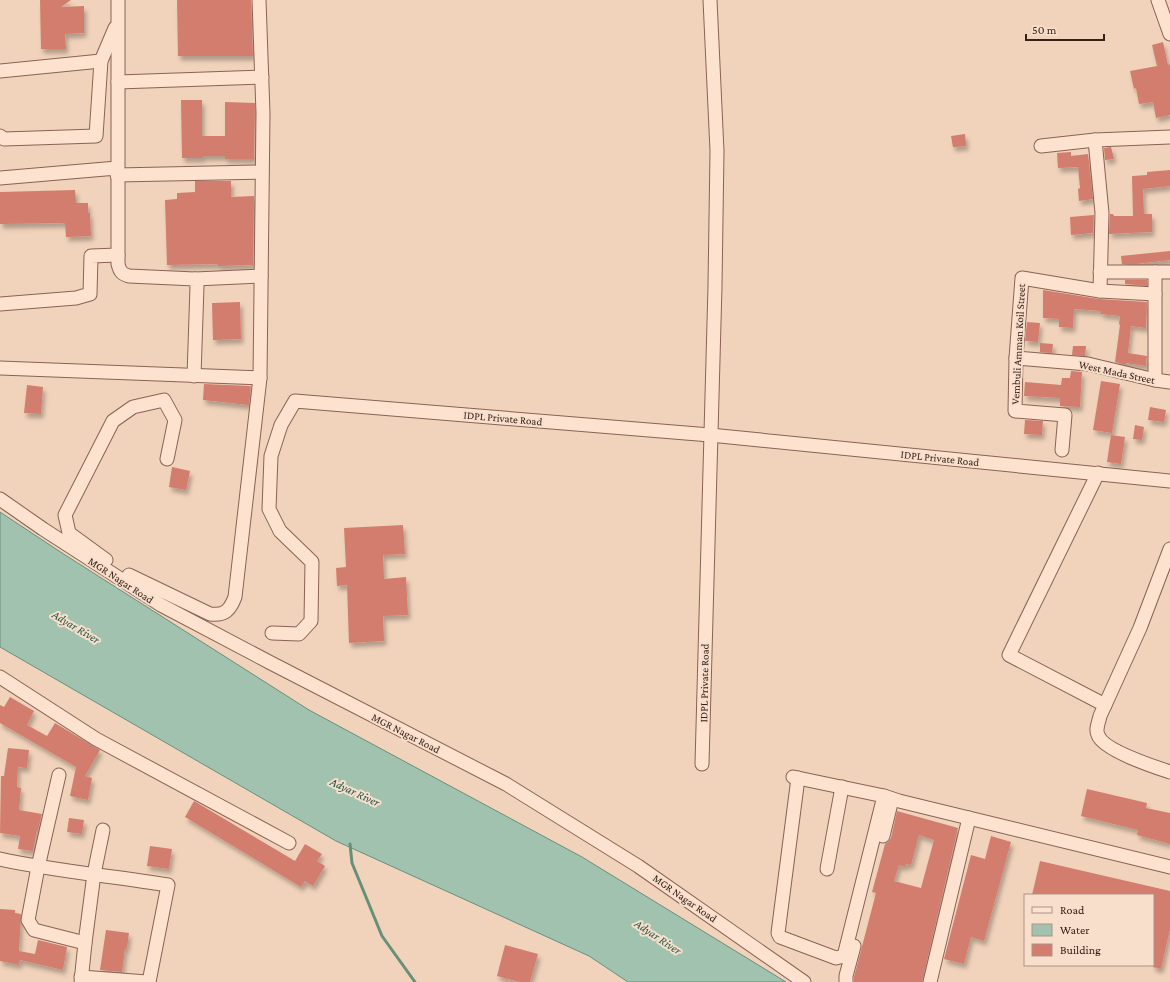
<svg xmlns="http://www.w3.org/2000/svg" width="1170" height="982" font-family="'Crimson Pro',serif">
<defs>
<filter id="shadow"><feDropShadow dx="2.5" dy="4.5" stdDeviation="2" flood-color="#0004"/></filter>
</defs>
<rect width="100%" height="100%" fill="#f1d3bb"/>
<polygon fill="#a0c2af" stroke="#67907b" points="0,512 62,553 309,710 582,857 786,982 628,982 589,956 336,841 0,647"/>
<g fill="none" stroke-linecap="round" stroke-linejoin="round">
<polyline stroke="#67907b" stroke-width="3" points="350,844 352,863 382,936 415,982"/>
</g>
<g fill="#d37d6e" fill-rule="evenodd" filter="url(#shadow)">
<polygon points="40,0 71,0 61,7 84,6 84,33 65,34 66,49 41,49"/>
<polygon points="177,0 251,0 253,56 178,56"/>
<polygon points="1163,42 1168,65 1170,64 1170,115 1156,118 1153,102 1139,104 1136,88 1134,89 1130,71 1157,66 1152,45"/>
<polygon points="181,100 202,100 202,136 225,136 225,102 255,103 254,159 225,159 225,156 203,156 203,158 182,158"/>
<polygon points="965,134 966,146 953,147 951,136"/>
<polygon points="1111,147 1114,159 1105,160 1104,148"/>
<polygon points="1071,152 1071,156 1088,154 1093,199 1079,201 1078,189 1080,188 1078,167 1058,168 1057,153"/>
<polygon points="1170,170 1170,186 1143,189 1144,214 1152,214 1152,232 1109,234 1110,214 1113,214 1114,216 1133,216 1132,176 1147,175 1147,172"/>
<polygon points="195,181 231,181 231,197 254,196 253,265 218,266 218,264 167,265 165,200 177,199 177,193 195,192"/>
<polygon points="75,190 76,203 88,203 88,213 90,213 91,236 66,237 65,223 0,224 0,192"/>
<polygon points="1094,215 1093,233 1071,235 1070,217"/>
<polygon points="1170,251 1170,260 1136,264 1122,264 1121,256"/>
<polygon points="1125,280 1147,280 1147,286 1125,284"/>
<polygon points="1043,290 1099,299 1147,302 1146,328 1131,326 1128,353 1147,356 1146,366 1126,363 1126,365 1115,362 1120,325 1119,324 1120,316 1101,314 1101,311 1074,309 1073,328 1059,327 1059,319 1043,318"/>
<polygon points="240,302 241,339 213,340 212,303"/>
<polygon points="1027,322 1040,323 1038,342 1025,341"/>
<polygon points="1040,343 1053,344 1052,353 1040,352"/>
<polygon points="1073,346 1086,346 1085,356 1072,355"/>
<polygon points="1071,371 1082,372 1080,407 1060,406 1060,398 1024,396 1025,382 1061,385 1062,378 1070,378"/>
<polygon points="1101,381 1120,384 1112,433 1093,430"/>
<polygon points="204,384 251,386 249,405 203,400"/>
<polygon points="27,385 43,387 41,414 24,413"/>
<polygon points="1150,407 1166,410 1164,422 1148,420"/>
<polygon points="1025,420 1043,421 1042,435 1024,434"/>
<polygon points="1135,425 1144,427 1142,440 1133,439"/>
<polygon points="1111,435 1125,437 1121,464 1107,462"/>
<polygon points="172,467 190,471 186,490 169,487"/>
<polygon points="403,525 405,554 383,555 384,579 406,577 408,615 383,616 384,641 349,643 347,585 337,586 336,568 346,567 344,528"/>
<polygon points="10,697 34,711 27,725 47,736 55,723 100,750 85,776 92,778 88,800 70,796 76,767 0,723 0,705 4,707"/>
<polygon points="8,748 29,750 27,768 18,767 17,787 21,788 19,810 42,814 38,830 37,830 33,851 18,849 20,836 0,833 1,776 4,776"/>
<polygon points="1087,789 1147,803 1146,808 1170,813 1170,844 1137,835 1138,830 1081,816"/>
<polygon points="194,801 295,861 305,844 322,854 317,861 325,866 313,886 305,881 301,887 185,817"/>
<path d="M897,811L958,828L922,982H854V977L876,893L872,892L885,844L888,842L891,838ZM919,835L934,840L921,888L894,881L899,865L905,867L906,864L911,865Z"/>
<polygon points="69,818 84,820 82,834 67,832"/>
<polygon points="991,836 1011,842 984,941 971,937 964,964 944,959 971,855 985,859"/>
<polygon points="150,846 172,849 169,869 147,866"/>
<polygon points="1040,861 1170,891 1170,929 1161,969 1153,967 1153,895 1032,895"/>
<polygon points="0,909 15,910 15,913 21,914 19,951 35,954 38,940 67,947 63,970 20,960 19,965 0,961"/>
<polygon points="106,930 129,933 127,948 125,948 122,972 100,970"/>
<polygon points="505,945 538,954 530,982 520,982 497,976"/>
</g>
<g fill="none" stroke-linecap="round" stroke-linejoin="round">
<g stroke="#8a6254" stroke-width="15">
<g id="minor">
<path d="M118,0V264C120,272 122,274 129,276L195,279L197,286L194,376"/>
<polyline points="1158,0 1170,34"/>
<polyline points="0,71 101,61"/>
<polyline points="118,82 262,77"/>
<polyline points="0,136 4,139 96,136 101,61 115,28"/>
<polyline points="1095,140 1102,213 1100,291"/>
<polyline points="1041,146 1095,140 1170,137"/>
<polyline points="117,175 262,172"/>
<polyline points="0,178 117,168"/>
<polyline points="1100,272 1170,272"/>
<polyline points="195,279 261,276"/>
<polyline points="0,304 76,298 90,294 91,256 118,255"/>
<polyline points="1016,358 1088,364 1155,380 1170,382"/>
<polyline points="0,368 260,378 263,113 259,0"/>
<polyline points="1155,380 1155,272"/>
<polyline points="1062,450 1065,415 1015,411 1016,358 1022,278 1100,291 1155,294"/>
<polyline points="1098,473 1009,655 1105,705"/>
<polyline points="0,499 43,529 161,605 269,662 506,784 638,866 804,982"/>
<path d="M1170,549L1140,628L1100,716C1099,722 1095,729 1098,735C1103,750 1155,767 1170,772"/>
<polyline points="106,560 69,533 65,515 113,421 133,407 164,400 175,420 167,459"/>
<path d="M129,575L210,614C225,616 230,610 235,597L260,378"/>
<polyline points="272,633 299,634 311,621 312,562 280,531 269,509 271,456 281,425 295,401 710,435 1170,481"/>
<polyline points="0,677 96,739 289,843"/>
<polyline points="702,764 715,286 717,151 710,0"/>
<polyline points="59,775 38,867 28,920 34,930 85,943 94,874 103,830"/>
<polyline points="793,777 884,796 899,801 1170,867"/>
<polyline points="798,778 778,933 780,937 836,958 844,956 884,796"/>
<polyline points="883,836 892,799"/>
<path d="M0,859C55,871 112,876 168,885L149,982"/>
<polyline points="827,869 842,787"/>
<polyline points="81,977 147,982"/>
<polyline points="81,982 85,943"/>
<polyline points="846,982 846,976 854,946"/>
<polyline points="930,982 969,818"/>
</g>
</g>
<use href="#minor" stroke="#fce2cf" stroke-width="13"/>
</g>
<g text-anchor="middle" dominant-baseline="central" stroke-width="4" stroke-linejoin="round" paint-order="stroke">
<g font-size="11" fill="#38201a" stroke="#f8dfcc">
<text transform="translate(1018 344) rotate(-87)">Vembuli Amman Koil Street</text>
<text transform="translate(1117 372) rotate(12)">West Mada Street</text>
<text transform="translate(503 418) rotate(5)">IDPL Private Road</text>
<text transform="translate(940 458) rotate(6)">IDPL Private Road</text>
<text transform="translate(121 580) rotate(33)">MGR Nagar Road</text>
<text transform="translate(704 683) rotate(-89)">IDPL Private Road</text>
<text transform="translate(406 733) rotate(27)">MGR Nagar Road</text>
<text transform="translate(685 898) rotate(35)">MGR Nagar Road</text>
</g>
<g font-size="12" font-style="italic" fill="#285948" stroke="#f8dfcc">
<text transform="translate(76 627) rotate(31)">Adyar River</text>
<text transform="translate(355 792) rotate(25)">Adyar River</text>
<text transform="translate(658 937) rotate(34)">Adyar River</text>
</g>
</g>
<rect x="1024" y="894" width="130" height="72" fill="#f8dfcc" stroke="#ab9385"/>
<rect x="1032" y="907" width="20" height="6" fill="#fce2cf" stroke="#ab9385"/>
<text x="1060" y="914" font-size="12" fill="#38201a">Road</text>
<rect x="1032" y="924" width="20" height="12" fill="#a0c2af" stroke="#ab9385"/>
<text x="1060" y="934" font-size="12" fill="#38201a">Water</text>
<rect x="1032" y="944" width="20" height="12" fill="#d37d6e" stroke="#ab9385"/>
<text x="1060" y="954" font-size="12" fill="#38201a">Building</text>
<path d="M1026 34v6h78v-6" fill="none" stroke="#38201a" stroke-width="2"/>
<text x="1032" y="34" font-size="12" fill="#38201a" stroke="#f8dfcc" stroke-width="3" paint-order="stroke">50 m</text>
</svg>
